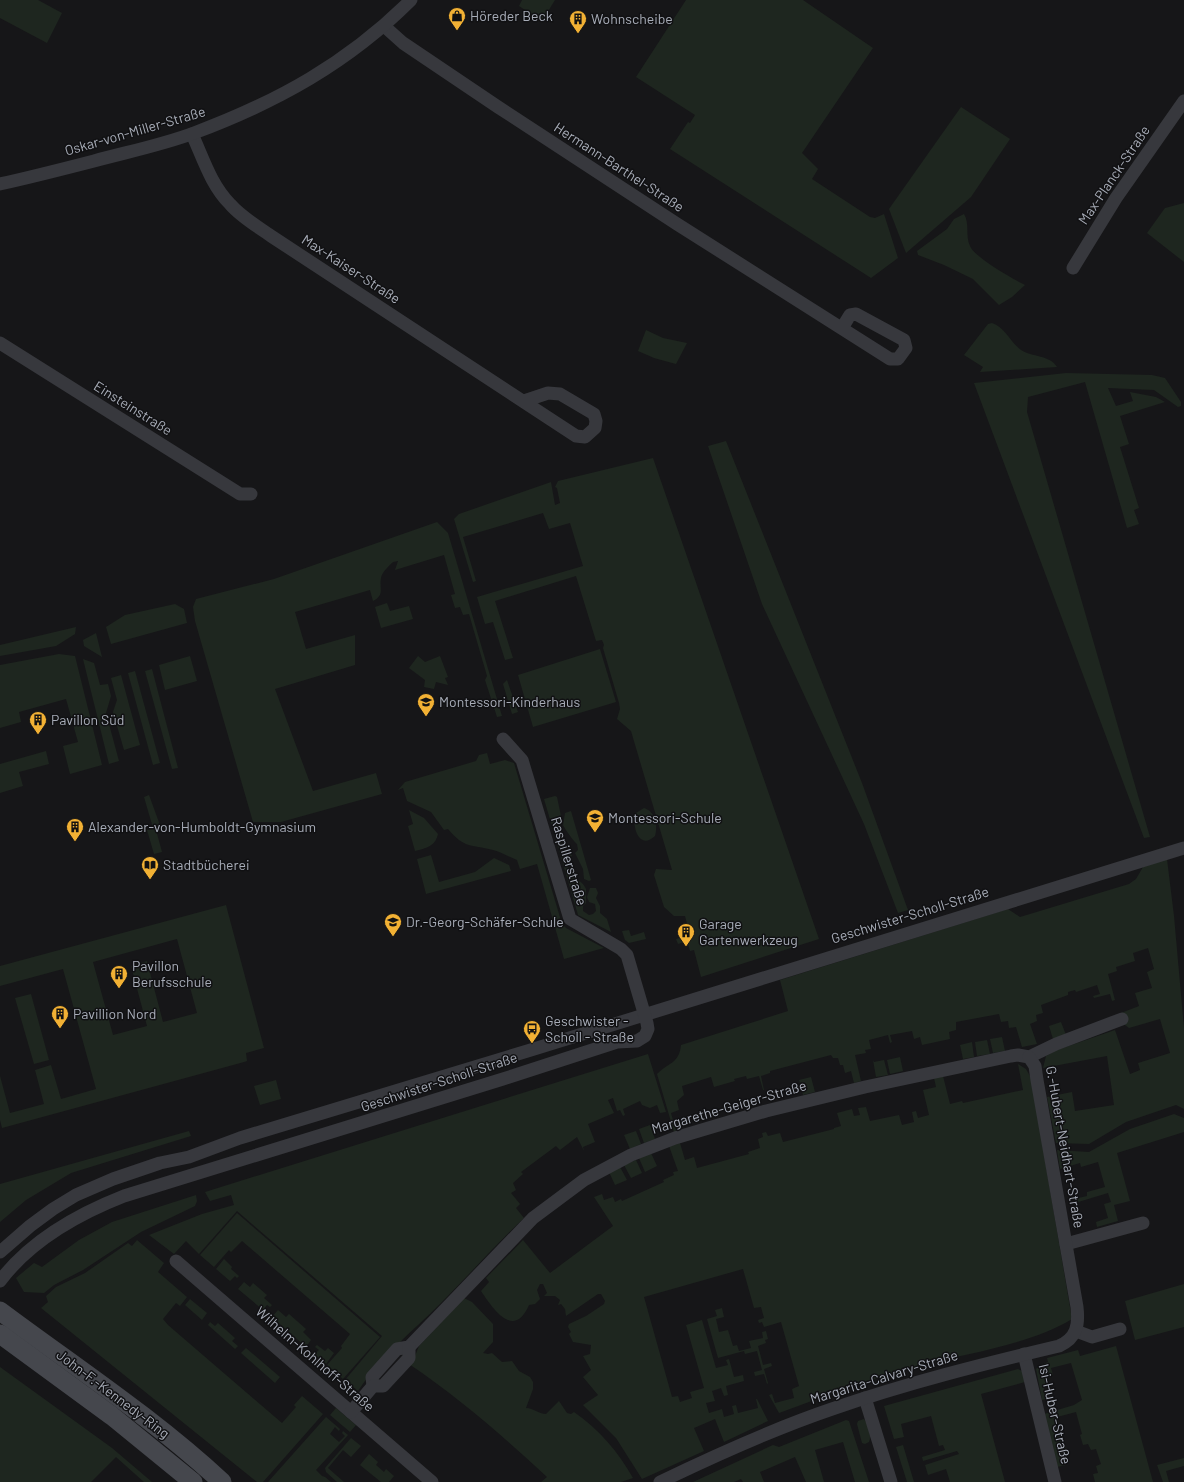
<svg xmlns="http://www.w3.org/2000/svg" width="1184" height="1482" viewBox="0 0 1184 1482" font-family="Barlow,sans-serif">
	<rect width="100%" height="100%" fill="#161618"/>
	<!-- green -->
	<g fill="#1e261f" fill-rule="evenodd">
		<polygon points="0,0 38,0 62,13 47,43 0,18"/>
		<polygon points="522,0 555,0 542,21 519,6"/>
		<polygon points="686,0 803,0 873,48 802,153 818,169 812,179 870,217 875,218 884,214 898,258 871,278 670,149 688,122 690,123 695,115 636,77"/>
		<polygon points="961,107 1010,139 971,197 906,253 889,209"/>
		<polygon points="1184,203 1184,262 1147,233 1165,208"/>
		<path d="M964,214C970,224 965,235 970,246C974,257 1013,279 1025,285L1012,297L999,305L973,279L944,265L918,255L917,251L947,229L954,219Z"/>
		<path d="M992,323C1005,327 1010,342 1021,350C1032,357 1050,355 1057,367L980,372L983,367L964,355L988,324Z"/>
		<polygon points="646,330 663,338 687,343 676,364 654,358 638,351"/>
		<polygon points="1066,373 1152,375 1165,378 1181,402 1181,406 1178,407 1154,390 1108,388 1116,406 1133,401 1130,392 1156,397 1165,402 1120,416 1129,444 1120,447 1139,508 1134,510 1139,524 1127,528 1085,382 1028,397 1027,412 1150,837 1144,838 974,383"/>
		<polygon points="726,441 862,783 908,910 898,913 864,824 762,604 708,446"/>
		<polygon points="653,458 819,939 701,977 694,950 690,951 687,941 678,944 676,939 690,935 685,916 674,916 664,907 654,875 656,869 672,870 631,731 617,719 620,709 619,703 603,648 604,645 602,640 596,641 576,576 495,601 513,658 505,660 493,622 485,624 477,597 583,566 570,523 549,529 543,513 463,537 476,581 473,582 454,519 459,514 551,482 555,505 560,503 557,488 555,487 558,481"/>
		<path d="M437,522L448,533L502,716L497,717L485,680L487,676L469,614L463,615L460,607L455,608L451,595L455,594L444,555L395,570L398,561L393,562C389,566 382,572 381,578C379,589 385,595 373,601L370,590L295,612L306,649L355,635V665L275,689L313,791L376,773L382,794L281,822H253L195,621L193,607L196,599L274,579Z"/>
		<polygon points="387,603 390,611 409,606 413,619 381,628 375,607"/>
		<polygon points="175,604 184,609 187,623 111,644 106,627 125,615"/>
		<polygon points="76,627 75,634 56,646 0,656 0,645"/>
		<polygon points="96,633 102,657 84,646 83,640"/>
		<polygon points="600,649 616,702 533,727 518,675"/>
		<polygon points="59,654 75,656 102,765 70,774 63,746 78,742 66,699 19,712 21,722 0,728 0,665"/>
		<polygon points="190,656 197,681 165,690 159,665"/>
		<polygon points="418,656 425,662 440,656 448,677 445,678 448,685 436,682 434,689 424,687 425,680 409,668"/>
		<polygon points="83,659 94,663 100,685 108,684 111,696 106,713 119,761 109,764"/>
		<polygon points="152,669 178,768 172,769 145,671"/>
		<polygon points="135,671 160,763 153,765 128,673"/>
		<polygon points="121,675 140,745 124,750 113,712 117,700 111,678"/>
		<polygon points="507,680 518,712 512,714 503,684"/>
		<polygon points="46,751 49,764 19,772 23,786 0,793 0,764"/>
		<path d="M487,753L490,764L505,760L514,763L562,924L566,928L604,948L564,959L537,864L520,869L517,860C509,857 501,852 493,850C470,844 465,849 448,829L444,830L431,812L407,801L403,788L398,790L405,782L476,761L479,755Z"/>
		<polygon points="149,795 161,828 156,830 162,852 154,854 147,830 153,828 144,797"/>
		<path d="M555,796L557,797L561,816L558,829L562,845L572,855C559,881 580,874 586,889V903L583,906V911L589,915L593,914L596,911L595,904L589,902L587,897L590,888H596L598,893L596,898L600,906V913L607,919L611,932L578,915L544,799Z"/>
		<path d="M644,808C655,811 658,826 655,836C639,851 631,826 636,813Z"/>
		<path d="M409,810L424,818L438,834C435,847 426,848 415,851L408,826L413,824Z"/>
		<path d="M571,811L591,880L589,881L584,879L583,869L575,853L578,850L577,844C574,842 565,829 563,825L565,813Z"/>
		<polygon points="431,855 439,882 475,872 494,858 509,865 511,871 426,894 417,859"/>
		<path d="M1167,859L1174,916L1184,1028V1109L1176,1105L1126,1122L1089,1144L1056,1143L1047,1097L1072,1092L1075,1111L1114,1105L1107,1056L1043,1068L1046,1056L1057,1050L1115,1030L1130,1074L1140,1070L1138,1063L1170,1053L1160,1019L1129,1028L1125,1025L1121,1013L1139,1006L1135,993L1152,988L1147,972L1154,969L1148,948L1133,953L1135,961L1116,967L1117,971L1108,974L1115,1000L1112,1001L1110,994L1094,998L1093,996L1100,994L1097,985L1076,992L1075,990L1068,992V995L1041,1005L1043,1013L1036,1015L1037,1021L1030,1024L1037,1044L1022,1047L1016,1027L1009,1028L1008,1021L1001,1022L999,1014L956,1022V1030L949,1032L950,1039L922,1045L920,1037L914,1039L912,1031L890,1035L892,1042L890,1043L888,1035L869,1040L871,1049L865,1050L866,1053L855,1055L861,1081L854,1083L851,1071L845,1073L843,1065H840L838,1058H833L831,1055L770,1071V1073L761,1076L764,1090H763L759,1076L747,1079L746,1076L734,1079L735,1081L714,1087L711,1077L682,1086L684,1095L677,1101L679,1110L671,1113L676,1131L674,1132L657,1074C669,1062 679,1064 681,1045L788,1011L780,980L1008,909L1020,917L1129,884L1136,879L1143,867Z"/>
		<path d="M226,905L264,1048L246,1053L247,1061L244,1062L2,1128L0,1120V1076L10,1113L44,1104L35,1070L51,1065L61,1099L96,1089L63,969L0,986V966ZM177,939L197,1013L163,1022L147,961L131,966L147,1026L113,1035L93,962Z"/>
		<polygon points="629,930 631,936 644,932 646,939 629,943 625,940 622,931"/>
		<polygon points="31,994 49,1060 34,1064 15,998"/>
		<polygon points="1061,1022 1066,1035 1053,1039 1049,1026"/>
		<polygon points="1002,1037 1005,1051 993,1053 990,1039"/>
		<polygon points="987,1040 990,1054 977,1056 975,1042"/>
		<polygon points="972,1042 974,1057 963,1059 960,1045"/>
		<path d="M648,1054L666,1112L660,1113L657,1105L650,1108L642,1105L640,1101L623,1109L625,1115L623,1116L620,1110L617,1111L613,1098L608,1100L614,1113L588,1124L595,1142L583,1147L584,1151L577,1137L560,1150L556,1146L521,1172L523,1174L513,1183L516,1190L511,1193L520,1204L516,1208L524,1218C495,1245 469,1275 441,1303C412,1332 382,1355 358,1391L345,1380L382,1336L237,1211L199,1254L186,1241L174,1254L149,1235L202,1214L234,1205L231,1195L210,1201L205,1192Z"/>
		<polygon points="900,1057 903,1071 890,1074 887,1060"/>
		<polygon points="873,1060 874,1062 884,1060 888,1075 876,1077"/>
		<path d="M1018,1064L1026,1069L1031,1078L1072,1319C1029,1345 968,1353 918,1366C871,1379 825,1396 779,1413L769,1395L772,1394L775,1403L794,1398L792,1389L799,1386L781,1322L764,1327L762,1322L759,1323L758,1320L764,1318L761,1307L754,1308L743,1269L644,1297L672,1397L678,1396L680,1402L692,1398L690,1392L704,1388L686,1325L702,1320L716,1368L728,1365L726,1360L729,1359L734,1377L743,1375L744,1381L726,1386L728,1395L724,1396L721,1388L712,1391L715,1401L706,1403L709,1413L722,1409L724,1417L734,1414L732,1406L736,1405L738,1413L758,1408L756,1399H757L768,1421L724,1442L715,1419L694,1428L704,1451L642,1479L616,1438L583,1405L598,1395L583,1377L591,1370L583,1356L590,1354L591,1345L573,1342L569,1334L571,1332L568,1327L569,1324L586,1316L604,1304L605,1301L601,1294H598L566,1316L565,1309L561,1304L558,1305L560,1300L555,1296H544L547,1293L543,1284H540L537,1290L540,1299L535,1304L529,1305C514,1340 493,1309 481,1291L489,1282L486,1278L523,1240L550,1273L613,1226L594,1197L602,1194L604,1200L613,1197L615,1202L621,1199L622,1201L664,1182L663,1180L674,1175L673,1172L678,1171L669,1146L680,1143L685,1160L694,1157L697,1168L749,1154L748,1152L760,1148L758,1139L763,1137L762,1133L766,1132L768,1136L780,1133L783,1142L834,1129V1128L841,1126L837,1113L852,1109L854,1116L860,1115L858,1108L866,1107L870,1121L899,1115L902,1125L914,1122L912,1112L916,1111L918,1118L929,1115L923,1090L936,1087L934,1078L943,1076L950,1104L962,1101L963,1103L1023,1090Z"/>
		<polygon points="811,1077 815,1092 803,1095 799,1080"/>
		<polygon points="276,1080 281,1099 260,1105 254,1086"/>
		<polygon points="1174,1114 1184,1118 1184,1132 1117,1153 1130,1201 1114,1205 1118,1221 1097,1227 1096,1222 1108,1218 1104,1204 1111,1202 1108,1193 1075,1203 1074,1199 1087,1196 1087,1192 1105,1187 1098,1162 1081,1167 1080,1163 1060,1169 1057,1150 1089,1152 1130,1129"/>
		<polygon points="650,1125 655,1139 644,1143 639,1129"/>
		<polygon points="189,1131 191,1136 71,1173 26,1200 0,1222 0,1184"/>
		<polygon points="636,1131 641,1144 630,1149 624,1135"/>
		<polygon points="651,1153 657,1166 645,1172 639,1158"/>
		<polygon points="636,1160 642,1173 631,1178 624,1165"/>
		<polygon points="620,1167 627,1180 615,1185 609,1172"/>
		<polygon points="196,1195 197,1201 195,1206 141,1232 83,1270 54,1285 44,1293 24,1292 16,1278 34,1263 42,1267 79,1240 112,1222"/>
		<polygon points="237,1213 380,1337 343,1379 327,1365 342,1348 341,1346 350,1334 242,1241 231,1252 229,1250 214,1267 200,1255"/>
		<polygon points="137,1240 164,1263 158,1272 187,1297 180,1306 176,1303 163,1319 168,1325 282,1423 296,1407 294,1405 302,1396 323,1414 263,1482 257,1482 41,1308 48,1302 46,1296 56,1287 85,1273 128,1243 132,1246"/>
		<polygon points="224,1259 232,1267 231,1269 239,1276 237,1278 235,1276 230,1281 216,1269"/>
		<polygon points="244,1282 250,1287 253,1283 267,1295 264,1298 272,1305 270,1307 267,1305 263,1310 238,1289"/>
		<polygon points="1184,1284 1184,1327 1135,1340 1125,1301"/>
		<path d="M464,1298L472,1302L493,1324V1342L483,1353L488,1354L492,1353L502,1362L512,1361L519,1371L530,1377L533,1382V1389L526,1408C534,1408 538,1414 546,1414L559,1401L567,1413L571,1414L574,1412C599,1429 619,1453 633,1478L621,1482H541L547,1477C504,1437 458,1397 409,1364L415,1356L419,1346Z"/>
		<polygon points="190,1299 207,1313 202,1320 185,1305"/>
		<polygon points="722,1308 724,1317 716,1319 719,1332 728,1330 733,1346 737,1345 739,1351 751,1348 749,1341 763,1338 762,1332 766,1331 768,1339 765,1340 766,1343 758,1346 763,1365 771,1363 772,1366 764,1369 768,1383 767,1384 764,1374 755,1376 754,1372 762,1370 757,1351 745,1354 744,1351 718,1358 707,1319 717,1316 715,1310"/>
		<polygon points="278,1310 286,1317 289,1314 306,1329 303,1332 311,1340 306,1347 272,1317"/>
		<polygon points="210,1322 215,1326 218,1323 235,1338 232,1341 238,1346 235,1349 208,1325"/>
		<polygon points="317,1345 325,1351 328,1348 334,1353 326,1364 314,1354 319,1350 315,1347"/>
		<polygon points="1116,1346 1153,1482 1095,1482 1093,1474 1098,1473 1096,1466 1101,1464 1096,1449 1091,1450 1088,1444 1083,1445 1080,1435 1082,1434 1076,1412 1057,1417 1068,1454 1065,1454 1066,1465 1057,1467 1044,1414 1074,1405 1082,1400 1071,1363 1051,1368 1053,1375 1045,1378 1046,1384 1043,1385 1047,1399 1042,1400 1036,1369 1039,1366 1048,1362 1047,1358 1078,1350 1080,1356"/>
		<polygon points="246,1348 280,1377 275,1383 241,1353"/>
		<polygon points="0,1367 112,1448 152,1482 144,1482 116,1457 91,1482 0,1482"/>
		<polygon points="1018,1369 1022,1371 1025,1382 981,1394 1005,1482 950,1482 946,1469 928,1475 925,1465 959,1454 957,1451 923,1461 922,1457 945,1450 943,1445 939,1446 931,1416 901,1424 904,1437 894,1439 884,1406"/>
		<polygon points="336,1408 356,1425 350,1432 330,1415"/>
		<polygon points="326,1417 340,1429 339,1431 335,1427 330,1434 339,1442 345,1436 342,1433 343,1431 348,1435 316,1470 322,1476 325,1477 331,1482 268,1482"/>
		<path d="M864,1419C868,1424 872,1436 869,1442L865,1444L862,1443L857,1424L858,1421Z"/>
		<polygon points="846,1420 849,1421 869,1482 855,1482 843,1442 815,1450 824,1482 806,1482 795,1457 760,1472 764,1482 743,1482 741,1479 734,1482 693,1482 773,1445 779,1447"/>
		<polygon points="351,1438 361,1446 351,1457 343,1450 328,1468 344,1482 337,1482 326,1472 325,1468"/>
		<polygon points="903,1445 914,1482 907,1482 896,1447"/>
		<polygon points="369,1454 378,1462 376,1465 384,1472 386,1469 394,1476 389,1482 381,1482 360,1465"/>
		<polygon points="1184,1458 1184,1466 1166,1471 1169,1482 1163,1482 1157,1465"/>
	</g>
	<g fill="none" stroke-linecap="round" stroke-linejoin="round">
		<!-- street -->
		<g stroke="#37383d" stroke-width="13">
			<polyline points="384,26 403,43 498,107 677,224 890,359 898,359 906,348 904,340 856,314 850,315 842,328"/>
			<path d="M192,134C203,158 211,185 230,204C241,217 257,226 271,236L576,436L585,437L595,428L596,421L594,414L560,394L548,393L524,401"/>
			<path d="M0,184C32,177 63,169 94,161C127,152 162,145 194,133C277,102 348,63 411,0"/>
			<polyline points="1073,268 1116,198 1184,101"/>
			<polyline points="0,343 240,494 251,494"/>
			<polyline points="1066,1244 1143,1223"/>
			<polyline points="0,1252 30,1226 53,1209 76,1195 113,1179 160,1163 189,1157 240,1138 534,1049 1184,848"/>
			<polyline points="176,1261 432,1482"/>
			<path d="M0,1281C31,1240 78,1214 124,1196L503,1079L617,1042L637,1041L645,1036L648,1029L647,1023L627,955L621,949L570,919L522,760L503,739"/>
			<polyline points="1076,1331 1092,1337 1120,1329"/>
			<polyline points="1024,1354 1055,1482"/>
			<polyline points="373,1386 372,1377 397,1349 409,1347 533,1218 584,1180 631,1155 675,1138 766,1111 865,1087 1011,1056 1018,1055 1029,1057 1056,1044 1122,1019"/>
			<polyline points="865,1398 891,1482"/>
			<polyline points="351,1412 373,1386 383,1386 409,1358 409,1347"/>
			<path d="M660,1482C716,1455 773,1429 832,1409C907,1383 983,1364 1059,1346C1077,1338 1079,1325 1077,1307L1037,1080L1035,1066L1029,1057"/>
		</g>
		<!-- secondary -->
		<g stroke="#45474d" stroke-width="19">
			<path d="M0,1311C75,1367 153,1418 222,1482"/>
			<polyline points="0,1334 112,1416 193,1482"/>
		</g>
	</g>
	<!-- icons -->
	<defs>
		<symbol id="shop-pin" viewBox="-11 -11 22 30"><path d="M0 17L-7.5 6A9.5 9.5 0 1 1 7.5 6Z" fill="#f2b134" stroke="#111113"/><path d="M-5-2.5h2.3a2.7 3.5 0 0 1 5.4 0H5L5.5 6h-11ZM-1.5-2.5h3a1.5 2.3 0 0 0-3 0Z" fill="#111"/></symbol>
		<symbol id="building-pin" viewBox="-11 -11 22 30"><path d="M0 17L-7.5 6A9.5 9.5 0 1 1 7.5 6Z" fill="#f2b134" stroke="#111113"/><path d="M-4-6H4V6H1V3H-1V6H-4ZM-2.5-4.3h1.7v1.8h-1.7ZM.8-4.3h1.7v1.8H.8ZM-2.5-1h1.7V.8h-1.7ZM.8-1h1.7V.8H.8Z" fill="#111"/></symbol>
		<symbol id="school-pin" viewBox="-11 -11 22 30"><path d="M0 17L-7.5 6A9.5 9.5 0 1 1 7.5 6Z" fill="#f2b134" stroke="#111113"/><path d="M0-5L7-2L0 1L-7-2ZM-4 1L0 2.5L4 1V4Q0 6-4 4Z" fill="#111"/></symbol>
		<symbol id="library-pin" viewBox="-11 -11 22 30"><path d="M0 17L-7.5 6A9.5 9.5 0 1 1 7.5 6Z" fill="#f2b134" stroke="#111113"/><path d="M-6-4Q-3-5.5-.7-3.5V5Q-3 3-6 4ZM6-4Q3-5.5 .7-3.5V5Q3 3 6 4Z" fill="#111"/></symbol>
		<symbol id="bus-pin" viewBox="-11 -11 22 30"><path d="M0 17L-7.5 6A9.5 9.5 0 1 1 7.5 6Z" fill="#f2b134" stroke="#111113"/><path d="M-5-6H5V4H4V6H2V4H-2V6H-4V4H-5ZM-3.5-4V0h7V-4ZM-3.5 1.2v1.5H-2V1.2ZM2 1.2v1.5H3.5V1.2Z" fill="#111"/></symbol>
	</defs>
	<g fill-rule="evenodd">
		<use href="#shop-pin" x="447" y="6" width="20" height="27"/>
		<use href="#building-pin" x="568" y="9" width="20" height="27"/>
		<use href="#school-pin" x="416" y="692" width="20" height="27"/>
		<use href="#building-pin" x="28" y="710" width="20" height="27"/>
		<use href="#school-pin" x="585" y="808" width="20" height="27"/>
		<use href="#building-pin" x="65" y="817" width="20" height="27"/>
		<use href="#library-pin" x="140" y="855" width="20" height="27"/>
		<use href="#school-pin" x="383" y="912" width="20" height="27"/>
		<use href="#building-pin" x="676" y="922" width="20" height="27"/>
		<use href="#building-pin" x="109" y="964" width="20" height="27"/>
		<use href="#building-pin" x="50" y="1004" width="20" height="27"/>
		<use href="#bus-pin" x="522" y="1019" width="20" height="27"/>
	</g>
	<g text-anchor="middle" stroke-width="3" stroke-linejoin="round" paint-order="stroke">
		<!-- poi labels -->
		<g font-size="14" fill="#a8adb8" stroke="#111113" text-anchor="start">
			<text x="470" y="21">Höreder Beck</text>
			<text x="591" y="24">Wohnscheibe</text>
			<text x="439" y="707">Montessori-Kinderhaus</text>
			<text x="51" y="725">Pavillon Süd</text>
			<text x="608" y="823">Montessori-Schule</text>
			<text x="88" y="832">Alexander-von-Humboldt-Gymnasium</text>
			<text x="163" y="870">Stadtbücherei</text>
			<text x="406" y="927">Dr.-Georg-Schäfer-Schule</text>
			<text x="699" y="929">Garage<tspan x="699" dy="16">Gartenwerkzeug</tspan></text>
			<text x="132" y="971">Pavillon<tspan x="132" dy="16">Berufsschule</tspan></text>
			<text x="73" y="1019">Pavillion Nord</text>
			<text x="545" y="1026">Geschwister -<tspan x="545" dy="16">Scholl - Straße</tspan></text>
		</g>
		<!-- street labels -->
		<g font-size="14" fill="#a8adb8" stroke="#111113">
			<text transform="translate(135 131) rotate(-16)" y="5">Oskar-von-Miller-Straße</text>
			<text transform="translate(619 167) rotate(33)" y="5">Hermann-Barthel-Straße</text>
			<text transform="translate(1114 175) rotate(-56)" y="5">Max-Planck-Straße</text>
			<text transform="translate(351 269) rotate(33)" y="5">Max-Kaiser-Straße</text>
			<text transform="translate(133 408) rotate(32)" y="5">Einsteinstraße</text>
			<text transform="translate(569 861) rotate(73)" y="5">Raspillerstraße</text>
			<text transform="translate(910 915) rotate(-17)" y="5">Geschwister-Scholl-Straße</text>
			<text transform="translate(439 1082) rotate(-18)" y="5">Geschwister-Scholl-Straße</text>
			<text transform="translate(729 1107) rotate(-16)" y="5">Margarethe-Geiger-Straße</text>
			<text transform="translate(1065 1147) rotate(80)" y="5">G.-Hubert-Neidhart-Straße</text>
			<text transform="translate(315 1359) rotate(41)" y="5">Wilhelm-Kohlhoff-Straße</text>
			<text transform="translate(884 1377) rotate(-17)" y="5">Margarita-Calvary-Straße</text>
			<text transform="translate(113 1394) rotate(37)" y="5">John-F.-Kennedy-Ring</text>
			<text transform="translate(1055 1414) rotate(77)" y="5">Isi-Huber-Straße</text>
		</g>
	</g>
</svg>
